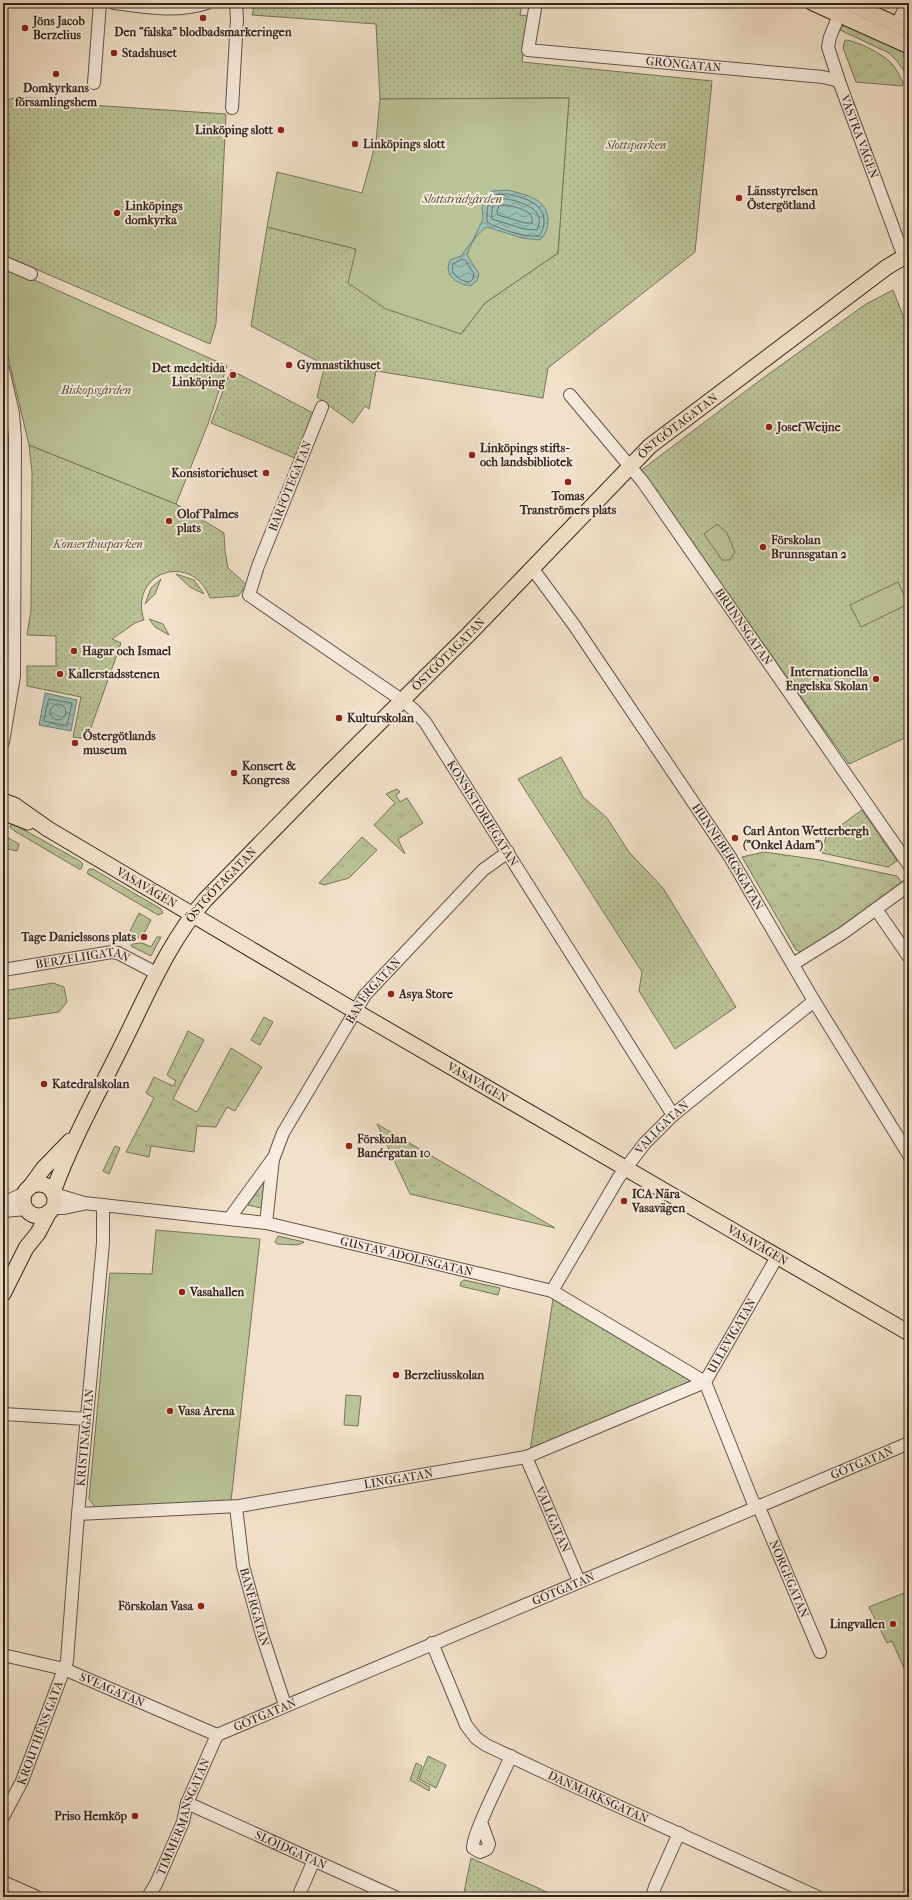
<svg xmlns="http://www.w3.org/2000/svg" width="912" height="1900" viewBox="0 0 912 1900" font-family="'IM FELL French Canon',serif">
	<defs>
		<pattern id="grass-tufts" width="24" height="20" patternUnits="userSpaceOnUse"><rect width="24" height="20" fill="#bac397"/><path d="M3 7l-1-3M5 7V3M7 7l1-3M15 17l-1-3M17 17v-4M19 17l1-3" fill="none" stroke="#a0a782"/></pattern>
		<pattern id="park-dots" width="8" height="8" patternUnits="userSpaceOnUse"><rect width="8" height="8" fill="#bac397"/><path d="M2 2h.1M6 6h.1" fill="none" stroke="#a0a782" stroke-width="1.8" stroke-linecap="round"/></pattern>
		<pattern id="water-waves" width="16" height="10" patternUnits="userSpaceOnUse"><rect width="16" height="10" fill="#9bbeb4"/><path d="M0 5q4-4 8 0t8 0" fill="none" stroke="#7f9a92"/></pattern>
	</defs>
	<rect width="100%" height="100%" fill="#f2e1ca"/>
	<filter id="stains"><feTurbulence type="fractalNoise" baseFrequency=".005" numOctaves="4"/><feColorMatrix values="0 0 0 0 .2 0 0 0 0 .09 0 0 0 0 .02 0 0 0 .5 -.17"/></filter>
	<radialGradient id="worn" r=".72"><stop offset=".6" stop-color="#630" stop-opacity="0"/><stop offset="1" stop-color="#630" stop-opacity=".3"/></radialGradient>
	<!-- grass -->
	<g fill="url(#grass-tufts)" stroke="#76745a">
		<polygon points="846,25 909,52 909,78 897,61 889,53 840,30 842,26"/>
		<path d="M845,40C858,41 885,55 893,65C897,70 900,77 903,82L902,86L856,82L843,48Z"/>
		<polygon points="176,574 194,580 204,594 190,587"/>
		<polygon points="161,579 155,594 145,604 151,588"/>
		<polygon points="149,619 163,624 169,635 155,627"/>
		<polygon points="397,789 400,792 396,795 400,802 407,798 423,823 398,839 405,854 374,825 395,803 386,794"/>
		<polygon points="11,824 15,825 80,861 83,864 81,869 79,869 13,830 10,827"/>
		<polygon points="3,835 19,844 17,851 3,848"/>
		<polygon points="362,837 377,850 349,878 324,885 319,883"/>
		<polygon points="764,852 820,860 897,876 902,883 842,927 802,952 796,950 742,857"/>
		<polygon points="89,869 93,869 161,909 163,913 158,915 88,874 87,873"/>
		<polygon points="139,913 151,920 142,937 125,941"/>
		<polygon points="157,937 161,937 151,956 131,946 132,944 142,943 151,947"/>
		<polygon points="264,1017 273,1022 260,1045 251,1040"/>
		<polygon points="188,1031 204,1040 173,1099 197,1112 231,1048 262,1067 235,1111 227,1107 216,1127 197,1126 194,1152 151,1146 149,1157 126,1152 154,1098 146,1093 154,1077 173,1086 176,1081 167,1075"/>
		<polygon points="377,1124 555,1228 410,1194"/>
		<polygon points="115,1146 120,1148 109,1174 103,1171"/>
		<polygon points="269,1167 271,1171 261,1208 248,1205"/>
		<polygon points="278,1236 304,1242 303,1243 297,1245 277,1244 275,1242"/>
		<polygon points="464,1280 500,1288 498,1295 460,1286 461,1282"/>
	</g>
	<!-- park -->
	<g fill="url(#park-dots)" stroke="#76745a">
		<polygon points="255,3 522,3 520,15 528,16 522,62 712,81 695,252 548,368 543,398 376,371 369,409 365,406 353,423 317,397 325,365 251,326 267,227 357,249 461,334 485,303 558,253 569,98 380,99 376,24 252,15"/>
		<path d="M14,98C40,98 65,99 90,105L226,114L216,324L210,344L3,255V101Z"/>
		<polygon points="893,290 909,331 909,736 849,764 640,471 759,381 866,304"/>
		<polygon points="231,370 315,414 297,459 211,423"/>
		<path d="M29,445L176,504L224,533L225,551L228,568L247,585L238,596L210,598C192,550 128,573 144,620L135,623L112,639L121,643L87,739L73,737L81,697L27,686V666H56V636L27,635L31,610L32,472Z"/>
		<polygon points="561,757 583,797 607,818 629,852 663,888 736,1007 675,1049 639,991 642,972 518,779"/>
		<polygon points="862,810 897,861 888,867 822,853 826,836"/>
		<polygon points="53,983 64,987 67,1002 59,1012 3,1020 3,991"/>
		<polygon points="553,1299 694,1383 530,1451"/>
		<polygon points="428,1756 446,1765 436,1788 419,1779"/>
		<polygon points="416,1763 422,1766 417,1780 430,1787 429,1791 410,1780"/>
		<polygon points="471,1858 558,1897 463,1897"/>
	</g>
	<!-- garden -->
	<g fill="#bac397" stroke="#76745a">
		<polygon points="569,98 558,253 485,303 461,334 386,309 348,283 356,249 267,227 277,172 362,193 376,142 380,99"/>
		<polygon points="3,266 227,366 208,424 176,504 29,445 3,335"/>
		<polygon points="717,524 727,533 735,552 730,560 722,560 704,534"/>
		<polygon points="898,582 908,604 861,627 850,605"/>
		<polygon points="156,1230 260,1239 231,1501 95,1507 89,1499 110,1273 152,1274"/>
		<polygon points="346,1395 361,1396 358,1426 344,1425"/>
		<polygon points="909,1591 909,1679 892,1641 887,1643 869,1607"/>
	</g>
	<!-- water -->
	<g fill="url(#water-waves)" stroke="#718178">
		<path d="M508,190C526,195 547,198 548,220C548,228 546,234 540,240L522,238L487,227C476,234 471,243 467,255L479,274L477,281L470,286C457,284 443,275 450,260L461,256L473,240L483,219L482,208L486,198L492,191Z"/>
		<polygon points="45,693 77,700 71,731 39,725"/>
	</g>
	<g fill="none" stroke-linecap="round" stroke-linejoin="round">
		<!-- shore -->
		<g stroke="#677269" stroke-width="1">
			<path d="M508,194C523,198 543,202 544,220C544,226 543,231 539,236C522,237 502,230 487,222C487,211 486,203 495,195Z"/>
			<path d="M508,199C523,203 547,209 537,230L524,229L492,219C491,212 492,205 497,199Z"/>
			<path d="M507,205C518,208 534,210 532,223H525L498,215L497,211L499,206Z"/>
			<path d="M463,259L465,260L474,274L473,279L469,282C460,281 449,274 453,264Z"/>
			<polygon points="49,699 72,703 67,726 44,721"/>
			<circle cx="58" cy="712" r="8"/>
		</g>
		<defs>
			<g id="minor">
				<path d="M114,3C145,7 176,13 207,3"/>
				<path id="s1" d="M536,3L528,50L823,77L839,81"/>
				<path id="s2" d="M844,3L830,37L828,47L839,81L904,257"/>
				<polyline points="897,25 907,3"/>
				<polyline points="94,83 100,3"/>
				<polyline points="232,108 237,19 236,3"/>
				<polyline points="3,262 31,274"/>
				<polyline points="3,369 13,413 15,439 14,676 3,742"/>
				<path id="s3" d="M570,395L643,482L909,865"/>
				<path id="s4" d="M322,407L258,566L249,595L403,701L414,710L425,722L673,1115"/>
				<path id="s5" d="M532,568L574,625L730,857L814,1001L909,1155"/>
				<polyline points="876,909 909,957"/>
				<polyline points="793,964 843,933 909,885"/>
				<path id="s6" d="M3,970L112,952L118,953L158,974"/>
				<path id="s7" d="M54,1194L84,1203L266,1223L552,1291L705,1382"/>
				<polyline points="3,1203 25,1193"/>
				<polyline points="53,1208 64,1208 83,1204"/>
				<polyline points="3,1211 27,1209"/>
				<path id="s8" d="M229,1219L274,1157L283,1133L365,995L483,870L508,852"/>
				<polyline points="266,1223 273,1159"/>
				<path id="s9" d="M552,1291L619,1177L645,1143L673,1115L814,1001"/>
				<polyline points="3,1414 87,1419"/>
				<path id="s10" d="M526,1457L579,1581"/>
				<path id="s11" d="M758,1505L820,1652"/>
				<path id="s12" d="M236,1507L243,1566L262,1635L285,1705"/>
				<path id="s13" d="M755,1507L705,1382L777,1257"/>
				<path id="s14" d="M78,1514L239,1506L526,1457L705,1382"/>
				<path id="s15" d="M432,1643L466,1725L476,1738L486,1745L552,1776L818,1897"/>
				<path id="s16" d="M3,1655L64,1669L217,1735"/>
				<path id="s17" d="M217,1735L909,1443"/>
				<path id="s18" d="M187,1803L395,1897"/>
				<path id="s19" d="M3,1817L22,1781L67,1661L78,1514L103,1243V1205"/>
				<path d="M481,1822L489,1844L487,1849L480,1852L473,1848C471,1837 505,1771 511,1756"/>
				<polyline points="3,1882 37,1897"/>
				<path id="s20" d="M148,1897L156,1884L183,1822L187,1803L217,1735"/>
				<polyline points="298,1897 314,1860"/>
				<polyline points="652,1897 655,1887 679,1833"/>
			</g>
			<g id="major">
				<polyline points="813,3 909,46"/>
				<polyline points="849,3 909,30"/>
				<path id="s21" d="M3,801L14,805L48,829L355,1011L909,1333"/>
				<polyline points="3,812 28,822"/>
				<circle cx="39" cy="1200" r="16"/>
				<polyline points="30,1187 43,1169 70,1141"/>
				<path id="s22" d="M53,1192C72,1140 99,1092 123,1043C147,995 169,941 205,900L329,773L469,634L650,446L887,267L909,254"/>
				<polyline points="3,1294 26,1248 38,1233 49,1212"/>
				<polyline points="3,1896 4,1897"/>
			</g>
		</defs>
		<!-- minor casing -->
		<use href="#minor" stroke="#635449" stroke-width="14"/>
		<!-- major casing -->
		<use href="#major" stroke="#33251e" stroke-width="17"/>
		<!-- minor -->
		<use href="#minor" stroke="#f7ecdd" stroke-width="12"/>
		<!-- major -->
		<use href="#major" stroke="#f2e1ca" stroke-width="15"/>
	</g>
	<!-- markers -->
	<g fill="#8f2418" stroke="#f7ecdd" stroke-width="1.5">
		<circle cx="203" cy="18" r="4"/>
		<circle cx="25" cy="28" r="4"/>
		<circle cx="114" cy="53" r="4"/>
		<circle cx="56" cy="74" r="4"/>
		<circle cx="281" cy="130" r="4"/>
		<circle cx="355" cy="144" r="4"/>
		<circle cx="739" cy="198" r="4"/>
		<circle cx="117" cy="213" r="4"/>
		<circle cx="289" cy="365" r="4"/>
		<circle cx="233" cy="375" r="4"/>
		<circle cx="769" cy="427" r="4"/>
		<circle cx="472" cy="455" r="4"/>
		<circle cx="266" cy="473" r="4"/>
		<circle cx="568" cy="482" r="4"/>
		<circle cx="169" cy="521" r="4"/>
		<circle cx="763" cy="547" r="4"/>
		<circle cx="74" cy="651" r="4"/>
		<circle cx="60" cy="674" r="4"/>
		<circle cx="876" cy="679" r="4"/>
		<circle cx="339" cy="718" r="4"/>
		<circle cx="75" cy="743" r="4"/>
		<circle cx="234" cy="773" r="4"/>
		<circle cx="735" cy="838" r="4"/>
		<circle cx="144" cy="937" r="4"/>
		<circle cx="391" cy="994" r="4"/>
		<circle cx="44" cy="1084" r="4"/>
		<circle cx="349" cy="1146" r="4"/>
		<circle cx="624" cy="1201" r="4"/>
		<circle cx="182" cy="1292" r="4"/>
		<circle cx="396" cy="1375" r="4"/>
		<circle cx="170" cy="1411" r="4"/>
		<circle cx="201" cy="1606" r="4"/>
		<circle cx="893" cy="1624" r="4"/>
		<circle cx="135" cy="1816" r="4"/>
	</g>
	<g text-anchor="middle" stroke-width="4" stroke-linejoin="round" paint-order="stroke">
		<!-- poi labels -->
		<g font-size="12" font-weight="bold" fill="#33251e" stroke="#f7ecdd" text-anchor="start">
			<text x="33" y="25">Jöns Jacob<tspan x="33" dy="14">Berzelius</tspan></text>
			<text x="203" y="36" text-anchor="middle">Den “falska” blodbadsmarkeringen</text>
			<text x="122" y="57">Stadshuset</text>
			<text x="56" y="92" text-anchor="middle">Domkyrkans<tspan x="56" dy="14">församlingshem</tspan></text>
			<text x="273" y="134" text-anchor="end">Linköping slott</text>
			<text x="363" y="148">Linköpings slott</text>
			<text x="747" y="195">Länsstyrelsen<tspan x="747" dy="14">Östergötland</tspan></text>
			<text x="125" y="210">Linköpings<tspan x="125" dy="14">domkyrka</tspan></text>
			<text x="297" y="369">Gymnastikhuset</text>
			<text x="225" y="372" text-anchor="end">Det medeltida<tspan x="225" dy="14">Linköping</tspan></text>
			<text x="777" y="431">Josef Weijne</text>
			<text x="480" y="452">Linköpings stifts-<tspan x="480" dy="14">och landsbibliotek</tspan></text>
			<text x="258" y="477" text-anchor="end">Konsistoriehuset</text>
			<text x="568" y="500" text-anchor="middle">Tomas<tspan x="568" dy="14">Tranströmers plats</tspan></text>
			<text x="177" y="518">Olof Palmes<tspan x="177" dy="14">plats</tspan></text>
			<text x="771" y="544">Förskolan<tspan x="771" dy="14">Brunnsgatan 2</tspan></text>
			<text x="82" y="655">Hagar och Ismael</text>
			<text x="868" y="676" text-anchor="end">Internationella<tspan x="868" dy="14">Engelska Skolan</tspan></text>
			<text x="68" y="678">Kallerstadsstenen</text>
			<text x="347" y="722">Kulturskolan</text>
			<text x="83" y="740">Östergötlands<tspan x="83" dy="14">museum</tspan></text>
			<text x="242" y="770">Konsert &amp;<tspan x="242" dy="14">Kongress</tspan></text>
			<text x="743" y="835">Carl Anton Wetterbergh<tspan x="743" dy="14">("Onkel Adam")</tspan></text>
			<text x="136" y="941" text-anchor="end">Tage Danielssons plats</text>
			<text x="399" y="998">Asya Store</text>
			<text x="52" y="1088">Katedralskolan</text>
			<text x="357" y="1143">Förskolan<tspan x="357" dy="14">Banérgatan 10</tspan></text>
			<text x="632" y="1198">ICA Nära<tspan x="632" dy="14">Vasavägen</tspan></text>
			<text x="190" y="1296">Vasahallen</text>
			<text x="404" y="1379">Berzeliusskolan</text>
			<text x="178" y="1415">Vasa Arena</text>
			<text x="193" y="1610" text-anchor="end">Förskolan Vasa</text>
			<text x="885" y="1628" text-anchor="end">Lingvallen</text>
			<text x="127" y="1820" text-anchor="end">Priso Hemköp</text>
		</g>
		<!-- street labels -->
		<g font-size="12" fill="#33251e" stroke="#f7ecdd">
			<text dy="4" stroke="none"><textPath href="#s1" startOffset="204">GRÖNGATAN</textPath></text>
			<text dy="4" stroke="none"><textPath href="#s2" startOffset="142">VÄSTRA VÄGEN</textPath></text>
			<text dy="4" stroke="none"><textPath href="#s22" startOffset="1000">ÖSTGÖTAGATAN</textPath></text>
			<text transform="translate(290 486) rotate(-68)" y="4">BARFOTEGATAN</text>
			<text dy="4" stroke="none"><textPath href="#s3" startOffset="290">BRUNNSGATAN</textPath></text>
			<text dy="4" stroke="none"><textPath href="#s22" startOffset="676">ÖSTGÖTAGATAN</textPath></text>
			<text dy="4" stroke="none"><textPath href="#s4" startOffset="527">KONSISTORIEGATAN</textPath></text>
			<text dy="4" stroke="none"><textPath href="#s5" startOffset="349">HUNNEBERGSGATAN</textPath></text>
			<text dy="4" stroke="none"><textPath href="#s22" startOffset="352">ÖSTGÖTAGATAN</textPath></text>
			<text dy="4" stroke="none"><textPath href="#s21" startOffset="168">VASAVÄGEN</textPath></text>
			<text dy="4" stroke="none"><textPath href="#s6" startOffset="81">BERZELIIGATAN</textPath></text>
			<text dy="4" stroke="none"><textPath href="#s8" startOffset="271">BANÉRGATAN</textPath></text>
			<text dy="4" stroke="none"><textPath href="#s21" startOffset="552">VASAVÄGEN</textPath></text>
			<text dy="4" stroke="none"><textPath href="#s9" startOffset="198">VALLGATAN</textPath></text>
			<text dy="4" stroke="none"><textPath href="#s21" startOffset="876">VASAVÄGEN</textPath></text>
			<text dy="4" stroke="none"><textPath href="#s7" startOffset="359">GUSTAV ADOLFSGATAN</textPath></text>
			<text dy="4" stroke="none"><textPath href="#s13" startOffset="188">ULLEVIGATAN</textPath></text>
			<text dy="4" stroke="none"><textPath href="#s19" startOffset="393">KRISTINAGATAN</textPath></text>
			<text dy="4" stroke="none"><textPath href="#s17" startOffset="700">GÖTGATAN</textPath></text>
			<text dy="4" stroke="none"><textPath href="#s14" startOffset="323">LINGGATAN</textPath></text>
			<text dy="4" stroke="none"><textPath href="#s10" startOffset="68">VALLGATAN</textPath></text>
			<text dy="4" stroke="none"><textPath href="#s11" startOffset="80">NORGEGATAN</textPath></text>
			<text dy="4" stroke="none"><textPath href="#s17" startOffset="376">GÖTGATAN</textPath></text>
			<text dy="4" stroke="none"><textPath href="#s12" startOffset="102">BANÉRGATAN</textPath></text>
			<text dy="4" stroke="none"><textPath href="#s16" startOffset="115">SVEAGATAN</textPath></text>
			<text dy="4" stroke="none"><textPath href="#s17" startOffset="52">GÖTGATAN</textPath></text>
			<text dy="4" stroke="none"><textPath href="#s19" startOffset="92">KROUTHÉNS GATA</textPath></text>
			<text dy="4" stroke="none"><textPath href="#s15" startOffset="241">DANMARKSGATAN</textPath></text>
			<text dy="4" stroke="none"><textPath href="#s20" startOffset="88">TIMMERMANSGATAN</textPath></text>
			<text dy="4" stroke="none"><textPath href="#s18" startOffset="114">SLÖJDGATAN</textPath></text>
		</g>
		<!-- park labels -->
		<g font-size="12" font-style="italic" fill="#554c3c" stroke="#f7ecdd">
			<text x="636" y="149">Slottsparken</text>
			<text x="462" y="203">Slottsträdgården</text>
			<text x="96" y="394">Biskopsgården</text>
			<text x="98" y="548">Konserthusparken</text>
		</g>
	</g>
	<!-- margin -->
	<rect width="912" height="1900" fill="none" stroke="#f2e1ca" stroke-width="16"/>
	<rect x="4" y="4" width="904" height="1892" fill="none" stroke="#33251e" stroke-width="2"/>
	<rect x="8" y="8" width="896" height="1884" fill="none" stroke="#33251e"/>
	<rect width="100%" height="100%" filter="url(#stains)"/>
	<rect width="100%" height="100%" fill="url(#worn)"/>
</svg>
